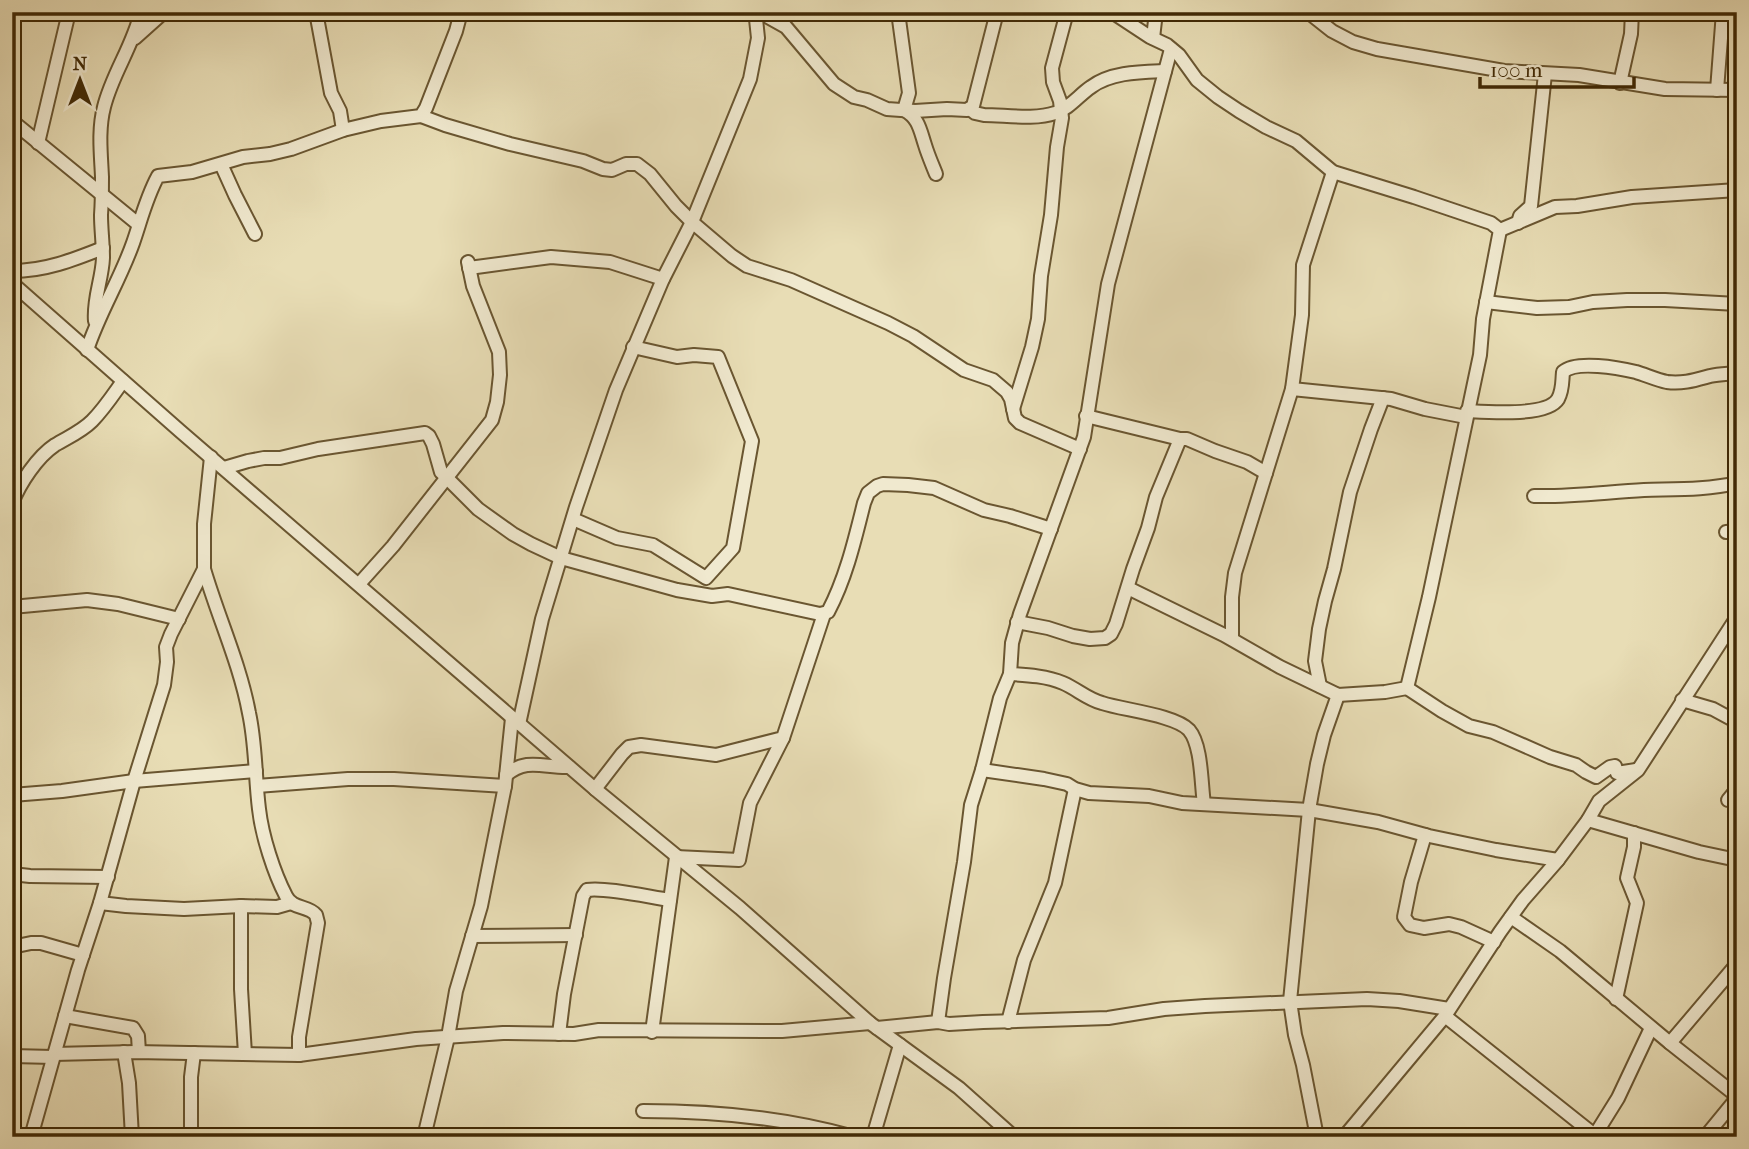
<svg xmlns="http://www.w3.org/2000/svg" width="1749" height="1149" viewBox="0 0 1749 1149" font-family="'IM FELL French Canon',serif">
	<rect width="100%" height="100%" fill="#e8ddb5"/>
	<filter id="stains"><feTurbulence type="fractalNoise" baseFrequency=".00286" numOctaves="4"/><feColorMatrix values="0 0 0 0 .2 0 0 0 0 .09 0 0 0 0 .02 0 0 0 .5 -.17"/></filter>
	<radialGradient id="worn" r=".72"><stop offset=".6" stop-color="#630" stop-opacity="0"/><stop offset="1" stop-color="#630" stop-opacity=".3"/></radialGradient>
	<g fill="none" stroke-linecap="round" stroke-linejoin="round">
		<defs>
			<g id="minor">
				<polyline points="316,12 331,93 340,111 343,130"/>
				<polyline points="759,12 786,27 834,84 854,97 867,100 887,109 915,111 947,109 967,110 973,106 997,12"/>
				<path d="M898,12L909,93L904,110C919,118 920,130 925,145C928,155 932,164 936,174"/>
				<polyline points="1112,12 1150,37 1167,45 1179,55 1197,80 1218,97 1239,111 1266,127 1296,141 1333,172 1414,197 1491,223 1500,230 1483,319 1480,355 1429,597 1407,688 1385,692 1338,695 1280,667 1224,635 1128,588"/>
				<polyline points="1308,12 1332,31 1353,42 1377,49 1504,71 1579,75 1665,89 1737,90"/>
				<polyline points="135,38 164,12"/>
				<polyline points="1153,38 1156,12"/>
				<polyline points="1620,83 1631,34 1632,12"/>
				<polyline points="1717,90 1723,12"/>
				<path d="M970,109L975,113L984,115C1005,115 1035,120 1055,113C1069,109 1079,95 1091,87C1111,72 1141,72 1165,71"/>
				<polyline points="421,116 445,125 510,144 583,161 603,169 612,170 626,164 637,164 650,174 676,206 692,222 732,256 747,266 791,280 888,323 913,336 964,370 993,380 1007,392 1011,399 1015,418 1020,423 1080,449"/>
				<polyline points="12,121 138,224"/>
				<polyline points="38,143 69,12"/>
				<polyline points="221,164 235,195 255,234"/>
				<polyline points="1518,223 1520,216 1531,206 1545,74"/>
				<polyline points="1500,230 1555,207 1577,206 1632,197 1737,190"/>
				<polyline points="469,268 551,257 610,262 663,279"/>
				<path d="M12,271C45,271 73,260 103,248"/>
				<polyline points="12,283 180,431 595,789 740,908 870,1023 959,1088 1014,1137"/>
				<polyline points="1486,302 1537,308 1569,307 1593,302 1627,300 1665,300 1737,304"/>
				<path d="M95,321C93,299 102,280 103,258C103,243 101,229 101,215C102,202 102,190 102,177C101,154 98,130 104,107C112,74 133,46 141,12"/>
				<path d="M87,350C99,313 120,280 133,243C141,220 146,198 158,176L192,172L243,157L270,154L291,149L343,130L381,121L421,116L426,108L456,31L461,12"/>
				<polyline points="1292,389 1391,399 1425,409 1466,417"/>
				<polyline points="1013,409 1032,347 1038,319 1041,276 1051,215 1057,147 1062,118 1060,101 1053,82 1052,68 1067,12"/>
				<path d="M1467,411C1486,412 1547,417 1558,399C1563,390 1562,382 1563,372C1576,360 1619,368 1636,372C1646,375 1657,380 1667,382C1683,384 1695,380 1710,376C1719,374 1728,374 1737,373"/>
				<polyline points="1086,416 1180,439 1187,439 1215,451 1247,462 1266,473"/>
				<path d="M224,468L248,461L264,458H280L318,449L425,433L429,436L433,444L441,472L478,509L513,534L531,544L561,558L677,590L712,596L728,594L820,614L828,612C846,578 855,539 864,503L868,493L877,486L883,484L908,485L934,488L984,510L1010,516L1051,529"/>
				<path d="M1534,496C1571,497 1607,492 1644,490C1675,489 1706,490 1737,483"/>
				<path d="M12,503C20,483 37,457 55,445C68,437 81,432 92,421C104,409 113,395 123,381"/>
				<polyline points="573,519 617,538 653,545 706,578 733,548 752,441 718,357 694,355 677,357 633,347"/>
				<polyline points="1726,532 1737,531"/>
				<path d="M204,569C218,617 240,664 249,713C256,745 255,777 259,809C262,836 274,873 286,896C293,910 308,905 316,915L318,923L299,1037V1055"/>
				<polyline points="359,584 393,546 492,420 497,402 500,375 499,352 473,286 468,262"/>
				<polyline points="12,607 87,600 118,604 179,619"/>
				<polyline points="1017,622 1048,628 1073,636 1090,639 1105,638 1111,634 1116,624 1133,569 1148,528 1156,497 1180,439"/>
				<polyline points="1232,639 1232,597 1235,573 1292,389 1302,315 1303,265 1333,172"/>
				<path d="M1010,674C1027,675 1047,676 1063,683C1077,689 1087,699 1102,703C1123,710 1175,715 1189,730C1202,745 1201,784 1204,804"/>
				<polyline points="1320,686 1315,661 1319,629 1325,601 1334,569 1350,492 1371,429 1383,398"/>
				<polyline points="1407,688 1442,711 1469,726 1493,732 1550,757 1576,765 1586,772 1596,777 1610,767 1615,766 1617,773 1636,770"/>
				<polyline points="1682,700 1713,709 1737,722"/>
				<polyline points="519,724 542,619 576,507 616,390 663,279 692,222 750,79 758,38 756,19 753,12"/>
				<polyline points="982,770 1044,779 1067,784 1075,789 1089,793 1149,796 1182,803 1309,810 1378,822 1429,836 1496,850 1558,860"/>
				<path d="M506,775C527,757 544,768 569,767"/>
				<polyline points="257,786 348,779 394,779 505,786"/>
				<polyline points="595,789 622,754 629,747 641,745 716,755 783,738 824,614"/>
				<polyline points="12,795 62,791 134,781 256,771"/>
				<polyline points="1728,800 1737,789"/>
				<polyline points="1588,820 1699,852 1737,860"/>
				<polyline points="1425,835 1411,882 1404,917 1410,925 1424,928 1449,924 1461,927 1494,942"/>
				<polyline points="12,874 30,876 108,877"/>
				<polyline points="100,903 126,906 184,909 241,906 277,907 291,903"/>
				<polyline points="241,906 241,989 245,1054"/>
				<polyline points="1511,917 1560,951 1670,1043 1737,1096"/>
				<polyline points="472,936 576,935"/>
				<polyline points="12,947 31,943 41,943 83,955"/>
				<polyline points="1616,999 1637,903 1627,878 1634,847 1634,833"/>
				<polyline points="65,1016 133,1028 138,1036 139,1052"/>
				<polyline points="1445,1016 1597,1137"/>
				<polyline points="938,1022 944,978 964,862 971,805 982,770 1000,698 1010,674 1012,643 1020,614 1084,437 1108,284 1171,49"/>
				<polyline points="1008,1022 1024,960 1055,883 1075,789"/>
				<polyline points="877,1028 938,1022 949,1024 983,1022 1108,1018 1164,1009 1205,1006 1367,999 1399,1001 1449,1009"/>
				<polyline points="652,1032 676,857 739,860 750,803 783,738"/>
				<path d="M559,1034L564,994L583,896L587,890C605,887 649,897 670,900"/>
				<polyline points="1670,1043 1737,964"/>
				<polyline points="124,1052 129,1083 132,1137"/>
				<polyline points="54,1054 135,1052 299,1055 416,1039 503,1033 574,1034 599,1030 782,1031 870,1023"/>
				<polyline points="12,1056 53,1057"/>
				<path d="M643,1111C715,1111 784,1117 854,1137"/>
				<polyline points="1595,1135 1618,1098 1651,1028"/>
				<polyline points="31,1137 78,970 100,903 134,781 164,685 167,662 166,647 171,634 204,569 204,524 211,457"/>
				<polyline points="191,1137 191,1077 194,1053"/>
				<polyline points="424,1137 448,1037 456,991 481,906 505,786 512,718"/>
				<polyline points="873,1137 900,1045"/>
				<polyline points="1317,1137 1303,1065 1295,1035 1290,1001 1309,810 1317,764 1324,735 1338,695"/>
				<polyline points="1344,1137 1445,1016 1500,932 1523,900 1558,860 1588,820 1599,801 1638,770 1737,617"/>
				<polyline points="1705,1137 1737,1098"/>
			</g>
		</defs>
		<!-- minor casing -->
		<use href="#minor" stroke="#6a5631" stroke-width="16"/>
		<!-- minor -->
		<use href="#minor" stroke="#f0e9cf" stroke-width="12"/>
	</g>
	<!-- margin -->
	<rect width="1749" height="1149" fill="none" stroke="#e8ddb5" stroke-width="42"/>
	<rect x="14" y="14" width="1721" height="1121" fill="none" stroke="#402905" stroke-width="3.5"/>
	<rect x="21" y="21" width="1707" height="1107" fill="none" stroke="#402905" stroke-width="2"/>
	<!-- north arrow -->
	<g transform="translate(80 80)" stroke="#f0e9cf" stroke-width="5" paint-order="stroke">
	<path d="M0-5L12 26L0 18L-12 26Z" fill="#402905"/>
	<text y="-10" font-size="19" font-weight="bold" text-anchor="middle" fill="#402905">N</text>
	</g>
	<!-- scale -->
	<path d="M1480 77v10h154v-10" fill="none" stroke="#402905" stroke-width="3.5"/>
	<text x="1490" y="77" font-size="21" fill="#402905" stroke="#f0e9cf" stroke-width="5" paint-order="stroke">100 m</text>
	<rect width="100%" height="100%" filter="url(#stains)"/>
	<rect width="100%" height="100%" fill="url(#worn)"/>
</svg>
